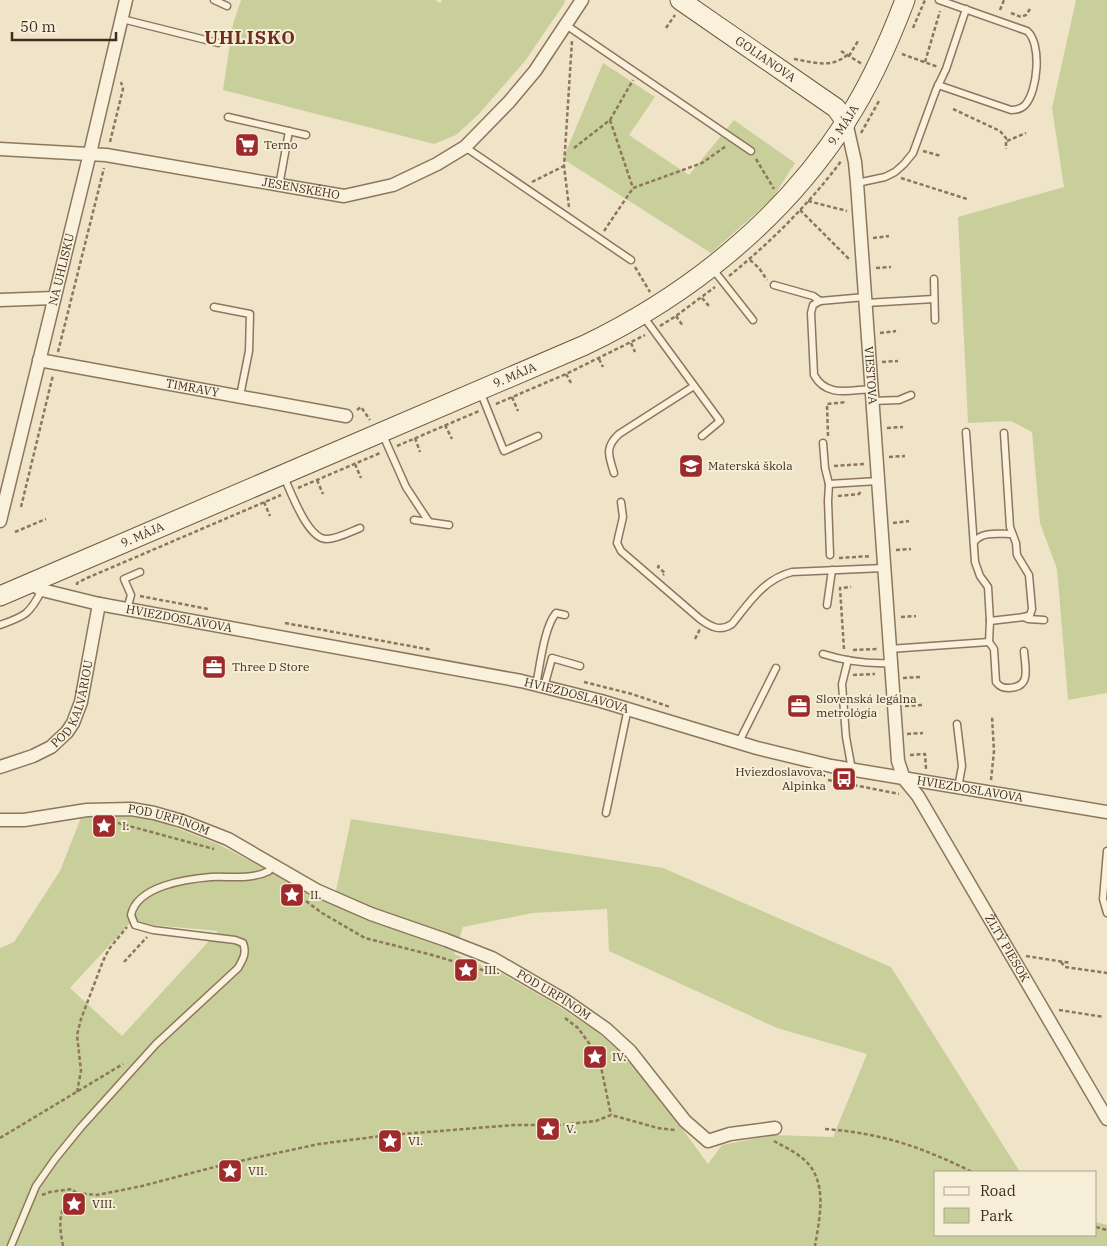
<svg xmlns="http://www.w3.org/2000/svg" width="1107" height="1246" viewBox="0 0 1107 1246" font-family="'IBM Plex Serif',serif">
	<rect width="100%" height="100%" fill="#f0e4c8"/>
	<!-- green -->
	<g fill="#c9cf9b" fill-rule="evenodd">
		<polygon points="241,0 435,0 440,3 442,0 565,0 564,4 525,61 478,115 456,135 434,144 223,90 233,24"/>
		<polygon points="1076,0 1107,0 1107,693 1068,700 1057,569 1040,523 1032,432 1011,421 968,423 958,217 1064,187 1052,108"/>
		<polygon points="603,63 655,97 629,135 689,175 734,120 795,163 772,199 711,253 563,159"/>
		<path d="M117,814L161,822L218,844L333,905L351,819L663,868L891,967L1020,1172H936V1235H1096V1222L1107,1225V1246H0V948L14,942L60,871L82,815ZM607,909L609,951L777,1028L867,1054L833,1137L773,1135L722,1145L708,1164L673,1116L625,1056L596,1031L555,1004L501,973L454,954L463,927L533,913ZM130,923L218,931L122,1036L70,988Z"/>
	</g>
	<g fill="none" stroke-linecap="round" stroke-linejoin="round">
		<defs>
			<g id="lane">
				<polyline points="214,0 227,6"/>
				<polyline points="122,19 218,43"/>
				<polyline points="566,25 751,151"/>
				<path d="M938,85L1011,110C1017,110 1021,109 1025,105C1038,91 1042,43 1027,31L939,0"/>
				<polyline points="228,117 306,135"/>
				<polyline points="465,147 631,260"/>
				<polyline points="857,183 885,177 895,172 904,164 913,153 936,90 946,69 966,9"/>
				<polyline points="279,186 289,131"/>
				<polyline points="712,268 753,320"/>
				<polyline points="934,279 935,320"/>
				<polyline points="774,285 813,296 820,301"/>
				<path d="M865,297L820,301L813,305L811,313L814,375C827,398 849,390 872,389"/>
				<polyline points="866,303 934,299"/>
				<polyline points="214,307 250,314 249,351 240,396"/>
				<polyline points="643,316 720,421 702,436"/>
				<polyline points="480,391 504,451 538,436"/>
				<polyline points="872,401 899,400 911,395"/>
				<polyline points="966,432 975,562 980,576 988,587 990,621"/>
				<polyline points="382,433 406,487 429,522"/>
				<path d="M1004,433L1010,527L1016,543L1017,555L1029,575L1032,609L1030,615L1024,617L990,621L989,642L994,649L996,682C1000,687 1003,688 1009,688C1032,687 1025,668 1024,651"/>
				<polyline points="823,443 825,468 829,484 828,501 830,555"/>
				<path d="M614,473C609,456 604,448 619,434L694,386"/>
				<path d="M284,477C291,492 308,540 327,539C337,539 350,532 360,528"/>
				<polyline points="829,484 878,481"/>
				<path d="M621,502L623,517L617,543L621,551L700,619C711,627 720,632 732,624C749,603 764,579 792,572L884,568"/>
				<polyline points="414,520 449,525"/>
				<path d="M974,542C982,531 999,534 1012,534"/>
				<polyline points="827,605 832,570"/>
				<polyline points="127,609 131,595 124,579 140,572"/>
				<polyline points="1024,617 1028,619 1044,620"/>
				<path d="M0,625C25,616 29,615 42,590"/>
				<polyline points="889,649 989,642"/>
				<path d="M823,654C845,661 868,664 890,663"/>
				<polyline points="848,660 842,684 846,737 852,770"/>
				<path d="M536,685C540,666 544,627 556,613L565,615"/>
				<polyline points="544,687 552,658 580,666"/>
				<polyline points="957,724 962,766 958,788"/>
				<polyline points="739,742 776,668"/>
				<polyline points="606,813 628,708"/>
				<polyline points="1107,851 1103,899 1107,913"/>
				<path d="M11,1246L36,1186L55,1159L81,1127L156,1044L238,968C243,959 247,953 243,943L235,940L153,930L135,925L131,915C137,886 186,879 211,877C231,876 251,880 269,871L271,864"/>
			</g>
			<g id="street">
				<path id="s1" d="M846,122L855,162L857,183L898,761L904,779L918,796L1107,1119"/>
				<path id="s2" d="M0,149L106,155L344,196L393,185L437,164L465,147L509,102L535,71L582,0"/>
				<polyline points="0,300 54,298"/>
				<path id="s3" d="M39,360L346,416"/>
				<path id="s4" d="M0,521L90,153L126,0"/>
				<path id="s5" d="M30,583L42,590L99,604L521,681L601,701L757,748L831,766L1107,812"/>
				<path id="s6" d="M0,767L33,756L51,747L67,732L73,723L81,702L99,604"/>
				<path id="s7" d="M0,820H24L87,810L131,809L154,813L182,821L228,839L316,890L371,914L446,940L492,958L566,1001L606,1029L630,1051L685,1121L708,1141L730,1134L775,1128"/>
			</g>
			<g id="secondary">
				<path id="s8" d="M680,0L836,108L846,122"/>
				<path id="s9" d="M0,596L585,345C689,295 782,220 845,123C870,85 889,42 905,0"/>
			</g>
		</defs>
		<!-- lane casing -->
		<use href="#lane" stroke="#8d765c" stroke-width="9"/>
		<!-- street casing -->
		<use href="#street" stroke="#8d765c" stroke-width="15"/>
		<!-- secondary casing -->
		<use href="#secondary" stroke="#6f573f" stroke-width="21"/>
		<!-- path -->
		<g stroke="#8d765c" stroke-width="2.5" stroke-dasharray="4 2.5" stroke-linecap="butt">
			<polyline points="1000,10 1004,0"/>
			<polyline points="1011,13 1021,17 1026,15 1030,9"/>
			<polyline points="666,28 675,15"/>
			<polyline points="913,28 925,0"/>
			<polyline points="841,51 862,64"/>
			<polyline points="902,54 938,67"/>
			<polyline points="849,56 858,41"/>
			<path d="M794,59C813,62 831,69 847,55"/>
			<polyline points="925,62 940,11"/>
			<polyline points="953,109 1000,131 1006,138 1006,149"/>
			<polyline points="610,120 633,188"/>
			<polyline points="861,133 879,101"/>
			<polyline points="1007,141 1026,133"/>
			<polyline points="110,142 123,89 121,82"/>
			<polyline points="574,148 610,120 633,80"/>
			<polyline points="923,151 941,156"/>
			<polyline points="756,159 774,189"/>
			<polyline points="901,178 967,199"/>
			<polyline points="532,182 564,166"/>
			<polyline points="808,201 847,211"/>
			<polyline points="569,207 564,166 572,41"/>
			<polyline points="800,210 850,260"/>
			<polyline points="604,231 633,188 702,163 726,146"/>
			<polyline points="873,238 889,236"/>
			<polyline points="750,260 759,268 767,280"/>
			<polyline points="635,267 650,292"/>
			<polyline points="876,268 891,267"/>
			<path d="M729,276C771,242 810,203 842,160"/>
			<polyline points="702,298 709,306"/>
			<polyline points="676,316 683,326"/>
			<polyline points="660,326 676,316 715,287"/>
			<polyline points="880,333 896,331"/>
			<polyline points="631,343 635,352"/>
			<polyline points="58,352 104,168"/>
			<polyline points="599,359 603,367"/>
			<polyline points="882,362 898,361"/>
			<polyline points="566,374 571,383"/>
			<polyline points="512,397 518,411"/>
			<polyline points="496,404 566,374 645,335"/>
			<polyline points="357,410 361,407 370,420"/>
			<polyline points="445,425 452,439"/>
			<polyline points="887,428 903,427"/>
			<polyline points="828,436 827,404 847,402"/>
			<polyline points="415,438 420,452"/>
			<polyline points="397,446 479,411"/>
			<polyline points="889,457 905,456"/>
			<polyline points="355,464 361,478"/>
			<polyline points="834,466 864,464"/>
			<polyline points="317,480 323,494"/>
			<polyline points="298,488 380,453"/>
			<polyline points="838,496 859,494 861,491"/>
			<polyline points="264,502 270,516"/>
			<polyline points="21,507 53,375"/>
			<polyline points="893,523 909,521"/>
			<polyline points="15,532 46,519"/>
			<polyline points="896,550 911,549"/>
			<polyline points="839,558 871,556"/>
			<polyline points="659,565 658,567 665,573 663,575"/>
			<polyline points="77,585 77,583 87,578 281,495"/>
			<polyline points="140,596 208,609"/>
			<polyline points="901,617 916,616"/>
			<polyline points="285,623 432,650"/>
			<polyline points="695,639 700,629"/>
			<polyline points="844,649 840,588 851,587"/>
			<polyline points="853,650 878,649"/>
			<polyline points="853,675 875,674"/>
			<polyline points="903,678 920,677"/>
			<polyline points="584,682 632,694 670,707"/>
			<polyline points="905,706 922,705"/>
			<polyline points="907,734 923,733"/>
			<polyline points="910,755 925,754 926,769"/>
			<polyline points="828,780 899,794"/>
			<polyline points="991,780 994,751 992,717"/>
			<polyline points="118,823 214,849"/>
			<polyline points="306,901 322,913 365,938 432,955 486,971"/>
			<polyline points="1026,956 1071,963"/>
			<polyline points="124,962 147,937"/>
			<polyline points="1061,962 1065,967 1107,973"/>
			<polyline points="1059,1010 1104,1017"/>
			<polyline points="565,1018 578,1028 599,1057 611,1115"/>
			<polyline points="77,1092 81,1071 77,1035 81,1019 103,961 109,949 127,927"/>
			<path d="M825,1129C881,1133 922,1147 972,1172"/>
			<polyline points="0,1138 123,1064"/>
			<path d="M774,1141C786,1148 801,1154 810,1166C827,1188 819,1221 815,1246"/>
			<polyline points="42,1195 50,1192 72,1189 76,1193"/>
			<polyline points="1096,1227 1107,1230"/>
			<path d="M63,1246C59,1225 57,1207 76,1193L97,1195L142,1186L226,1164L319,1144L389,1135L515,1125H560L596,1121L611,1115L658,1128L675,1130"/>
		</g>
		<!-- lane -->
		<use href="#lane" stroke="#faf1dc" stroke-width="6"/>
		<!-- street -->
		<use href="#street" stroke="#faf1dc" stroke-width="12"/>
		<!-- secondary -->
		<use href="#secondary" stroke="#faf1dc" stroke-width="19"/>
	</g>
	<!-- icons -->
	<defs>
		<symbol id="supermarket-square" viewBox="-11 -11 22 22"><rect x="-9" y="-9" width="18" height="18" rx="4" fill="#9e2a2b" stroke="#f7eed8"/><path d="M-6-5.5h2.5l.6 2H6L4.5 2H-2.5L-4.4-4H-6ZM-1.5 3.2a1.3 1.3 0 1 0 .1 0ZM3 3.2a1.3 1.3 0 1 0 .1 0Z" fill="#fff"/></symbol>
		<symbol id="school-square" viewBox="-11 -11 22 22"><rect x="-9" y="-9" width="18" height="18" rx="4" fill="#9e2a2b" stroke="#f7eed8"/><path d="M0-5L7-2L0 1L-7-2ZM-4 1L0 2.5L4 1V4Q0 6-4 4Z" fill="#fff"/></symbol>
		<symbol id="office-square" viewBox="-11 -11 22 22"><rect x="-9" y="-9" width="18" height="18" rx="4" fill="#9e2a2b" stroke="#f7eed8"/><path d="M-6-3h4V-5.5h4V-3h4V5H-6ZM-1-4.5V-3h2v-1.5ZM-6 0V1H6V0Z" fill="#fff"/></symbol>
		<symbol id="bus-square" viewBox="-11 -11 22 22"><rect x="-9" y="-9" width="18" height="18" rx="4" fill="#9e2a2b" stroke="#f7eed8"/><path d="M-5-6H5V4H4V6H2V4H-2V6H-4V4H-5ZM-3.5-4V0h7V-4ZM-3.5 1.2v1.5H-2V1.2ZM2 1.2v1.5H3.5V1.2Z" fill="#fff"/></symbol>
		<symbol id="sight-square" viewBox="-11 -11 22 22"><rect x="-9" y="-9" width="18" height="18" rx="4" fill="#9e2a2b" stroke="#f7eed8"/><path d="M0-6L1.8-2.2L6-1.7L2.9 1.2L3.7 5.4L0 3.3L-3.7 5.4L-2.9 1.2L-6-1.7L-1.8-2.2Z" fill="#fff"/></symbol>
	</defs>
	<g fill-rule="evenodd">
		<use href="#supermarket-square" x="233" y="131" width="28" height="28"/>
		<use href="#school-square" x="677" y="452" width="28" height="28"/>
		<use href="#office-square" x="200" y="653" width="28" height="28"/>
		<use href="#office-square" x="785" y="692" width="28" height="28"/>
		<use href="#bus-square" x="830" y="765" width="28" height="28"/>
		<use href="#sight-square" x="90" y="812" width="28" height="28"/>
		<use href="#sight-square" x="278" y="881" width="28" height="28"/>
		<use href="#sight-square" x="452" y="956" width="28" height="28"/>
		<use href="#sight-square" x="581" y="1043" width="28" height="28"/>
		<use href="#sight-square" x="534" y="1115" width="28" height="28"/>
		<use href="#sight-square" x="376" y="1127" width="28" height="28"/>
		<use href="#sight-square" x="216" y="1157" width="28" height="28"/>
		<use href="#sight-square" x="60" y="1190" width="28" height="28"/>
	</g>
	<g text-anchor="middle" stroke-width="4" stroke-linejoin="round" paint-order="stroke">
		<!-- street labels -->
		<g font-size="12" fill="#3d2e20" stroke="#f7eed8">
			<text dy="4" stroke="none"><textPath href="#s8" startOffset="104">GOLIANOVA</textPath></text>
			<text dy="4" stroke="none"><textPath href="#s9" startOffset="980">9. MÁJA</textPath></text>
			<text dy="4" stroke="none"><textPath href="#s2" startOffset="304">JESENSKÉHO</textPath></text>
			<text dy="4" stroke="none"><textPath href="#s4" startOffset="259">NA UHLISKU</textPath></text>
			<text dy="4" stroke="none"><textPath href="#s9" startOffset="560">9. MÁJA</textPath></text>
			<text dy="4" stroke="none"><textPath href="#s1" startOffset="255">VIESTOVA</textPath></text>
			<text dy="4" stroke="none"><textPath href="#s3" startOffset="156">TIMRAVY</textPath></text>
			<text dy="4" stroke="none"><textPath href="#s9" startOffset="155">9. MÁJA</textPath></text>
			<text dy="4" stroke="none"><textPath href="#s5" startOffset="154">HVIEZDOSLAVOVA</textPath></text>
			<text dy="4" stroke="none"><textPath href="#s5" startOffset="559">HVIEZDOSLAVOVA</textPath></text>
			<text dy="4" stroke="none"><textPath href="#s6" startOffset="105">POD KALVÁRIOU</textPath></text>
			<text dy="4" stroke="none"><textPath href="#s5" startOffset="964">HVIEZDOSLAVOVA</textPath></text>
			<text dy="4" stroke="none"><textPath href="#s7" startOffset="171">POD URPÍNOM</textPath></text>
			<text dy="4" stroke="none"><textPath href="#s1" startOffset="859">ŽLTÝ PIESOK</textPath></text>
			<text dy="4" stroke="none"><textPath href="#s7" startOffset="596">POD URPÍNOM</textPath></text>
		</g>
		<!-- poi labels -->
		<g font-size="12" fill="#3d2e20" stroke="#f7eed8" text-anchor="start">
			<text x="264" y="149">Terno</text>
			<text x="708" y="470">Materská škola</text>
			<text x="232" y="671">Three D Store</text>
			<text x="816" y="703">Slovenská legálna<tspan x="816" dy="14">metrológia</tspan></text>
			<text x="826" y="776" text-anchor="end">Hviezdoslavova,<tspan x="826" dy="14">Alpinka</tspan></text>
			<text x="122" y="830">I.</text>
			<text x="310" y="899">II.</text>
			<text x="484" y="974">III.</text>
			<text x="612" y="1061">IV.</text>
			<text x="566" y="1133">V.</text>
			<text x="408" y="1145">VI.</text>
			<text x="248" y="1175">VII.</text>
			<text x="92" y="1208">VIII.</text>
		</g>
		<!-- district labels -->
		<g font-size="18" font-weight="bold" letter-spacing="1" fill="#6b2e1e" stroke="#f7eed8">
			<text x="250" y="44">UHLISKO</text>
		</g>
	</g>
	<!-- legend -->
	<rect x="934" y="1171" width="162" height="65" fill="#f7eed8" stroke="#ada18e"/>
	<rect x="944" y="1187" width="25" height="8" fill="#faf1dc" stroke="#ada18e"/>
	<text x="980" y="1196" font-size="15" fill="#3d2e20">Road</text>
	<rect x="944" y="1208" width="25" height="15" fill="#c9cf9b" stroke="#ada18e"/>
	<text x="980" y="1221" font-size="15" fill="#3d2e20">Park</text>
	<!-- scale -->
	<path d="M12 32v8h104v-8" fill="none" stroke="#3d2e20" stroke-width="2.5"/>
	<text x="20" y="32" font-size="15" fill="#3d2e20" stroke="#f7eed8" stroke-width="4" paint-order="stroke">50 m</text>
</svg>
